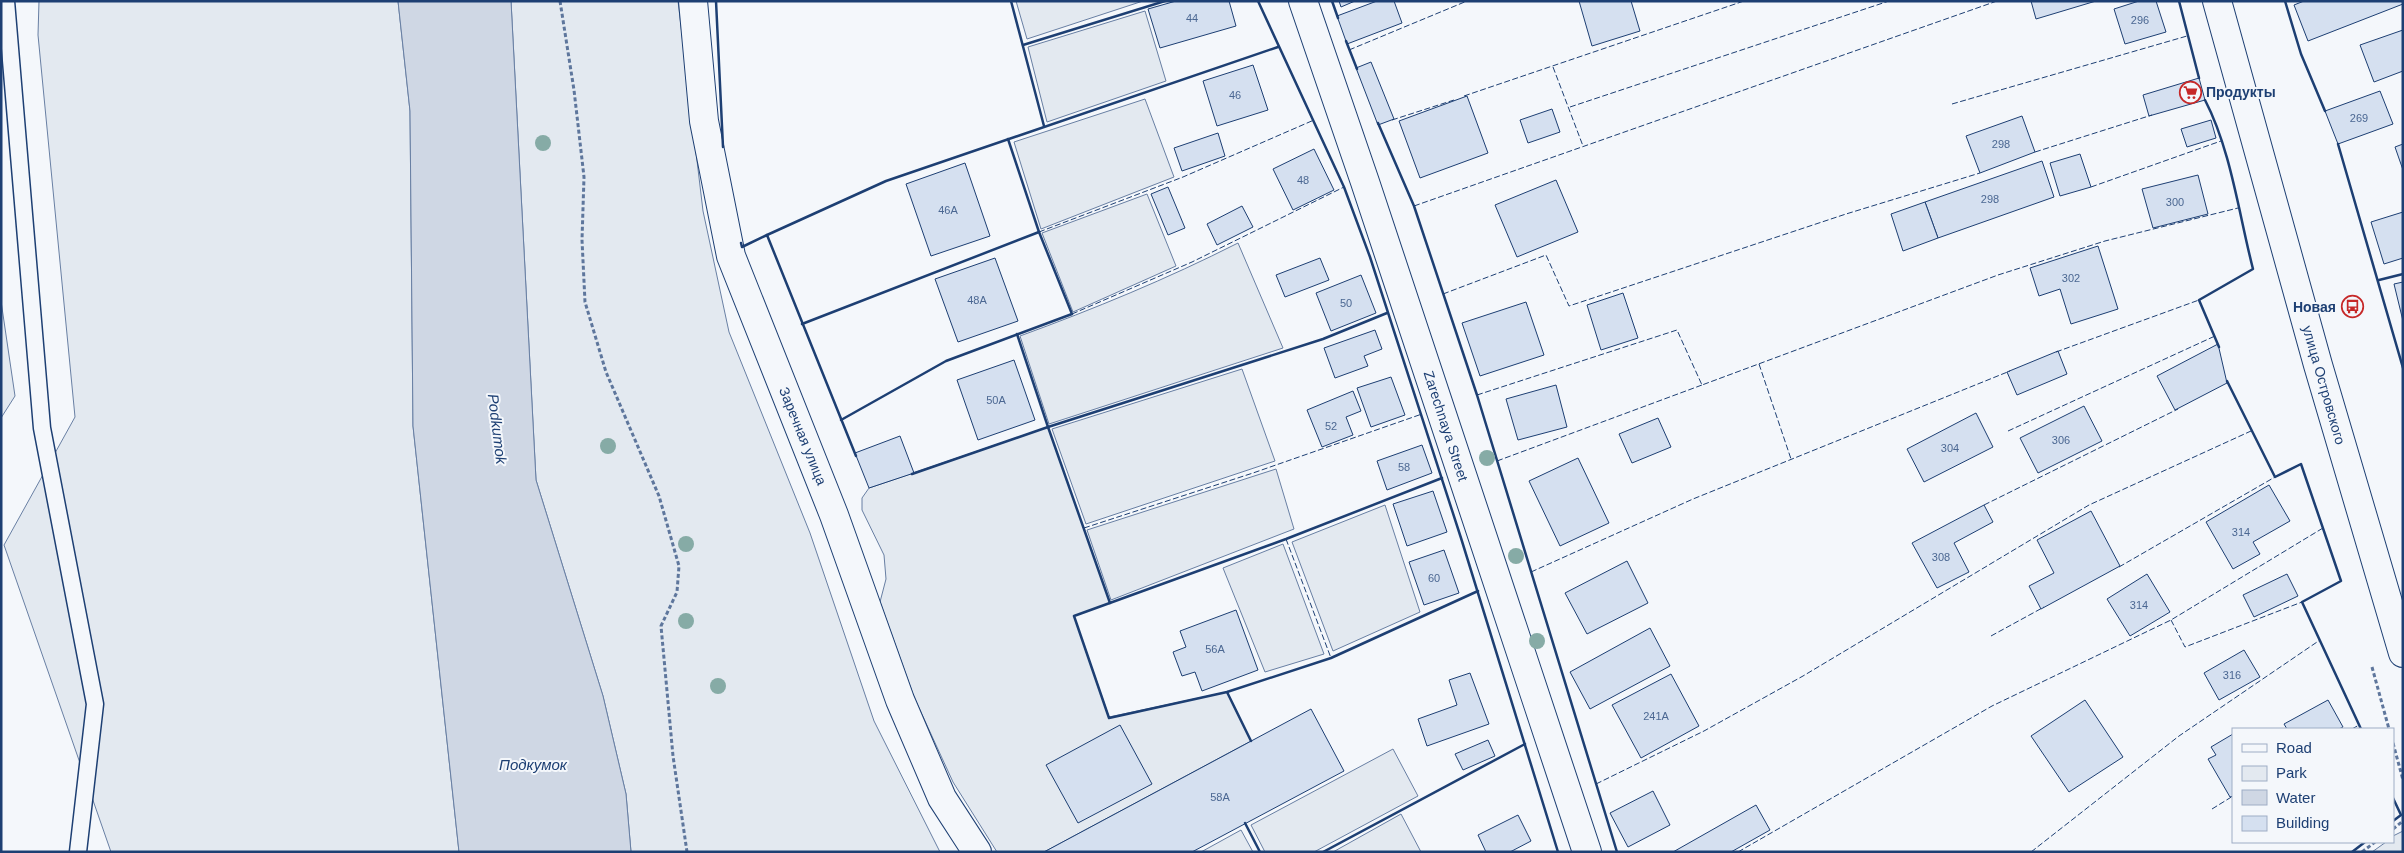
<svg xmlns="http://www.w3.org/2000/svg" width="2404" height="853" viewBox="0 0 2404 853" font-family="Helvetica,sans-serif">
	<rect width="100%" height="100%" fill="#f4f7fb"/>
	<!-- green -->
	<g fill="#e3e9f0" stroke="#687fa3">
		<polygon points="39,1 398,1 410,111 413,426 459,852 111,852 4,545 75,417 38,35"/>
		<polygon points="511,1 678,1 703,211 729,332 810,533 874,721 940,852 631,852 626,794 603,696 536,480"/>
		<polygon points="1016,1 1143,1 1027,39"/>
		<polygon points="1145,11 1166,81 1047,122 1028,47"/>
		<polygon points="1145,99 1174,177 1041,229 1014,142"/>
		<polygon points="1147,194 1176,266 1073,312 1042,233"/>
		<path d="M1238,243L1283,348L1049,424L1020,336C1094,309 1167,279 1238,243Z"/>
		<polygon points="1,301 15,396 1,418"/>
		<polygon points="1242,369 1275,461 1086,524 1052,429"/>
		<polygon points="1048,427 1110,603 1074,616 1109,717 1227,692 1251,741 1044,852 997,852 953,782 914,697 880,602 886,579 884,555 862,510 862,498 869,488"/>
		<polygon points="1276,469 1294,529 1111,600 1087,530"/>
		<polygon points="1385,505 1420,612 1333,651 1292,542"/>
		<polygon points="1283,544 1324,654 1265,672 1223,568"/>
		<polygon points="1393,749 1418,796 1314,852 1265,852 1251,825"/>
		<polygon points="1401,814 1421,852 1333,852"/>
		<polygon points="1241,830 1253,852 1201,852"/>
		<polygon points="2403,831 2403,852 2372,852 2386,842 2393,842 2393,836"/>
	</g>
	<!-- water -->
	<polygon fill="#cfd7e4" stroke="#687fa3" points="398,1 511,1 536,480 603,696 626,794 631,852 459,852 413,426 410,111"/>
	<!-- building -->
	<g fill="#d5e0f0" stroke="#1d3f73">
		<polygon points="1176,1 1229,1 1236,26 1160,48 1148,9"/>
		<polygon points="1339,1 1355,1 1341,7"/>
		<polygon points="1377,1 1394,1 1402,23 1347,44 1337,16"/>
		<polygon points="1579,1 1631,1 1640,31 1592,46"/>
		<polygon points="2031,1 2096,1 2036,19"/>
		<polygon points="2139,1 2156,1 2166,32 2125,44 2114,9"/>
		<polygon points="2304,1 2403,1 2403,4 2308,41 2294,5"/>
		<polygon points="2403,30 2403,71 2374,82 2360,45"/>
		<polygon points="1371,62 1394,119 1378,125 1356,68"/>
		<polygon points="1253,65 1268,110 1217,126 1203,81"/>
		<polygon points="2199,78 2205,100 2149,116 2143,95"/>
		<polygon points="2380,91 2393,124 2338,144 2325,111"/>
		<polygon points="1467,96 1488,153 1420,178 1399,121"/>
		<polygon points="1552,109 1560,132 1528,143 1520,120"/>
		<polygon points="2022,116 2035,152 1980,173 1966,136"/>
		<polygon points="2211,120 2216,138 2187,147 2181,129"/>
		<polygon points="1218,133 1225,156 1182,171 1174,148"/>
		<polygon points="2403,144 2403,170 2395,147"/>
		<polygon points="1314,149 1334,190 1293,210 1273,169"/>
		<polygon points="2080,154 2091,187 2060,196 2050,163"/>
		<polygon points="2042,161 2054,197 1938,238 1925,202"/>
		<polygon points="965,163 990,236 931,256 906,184"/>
		<polygon points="2198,175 2208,214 2153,228 2142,189"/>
		<polygon points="1556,180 1578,232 1517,257 1495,205"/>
		<polygon points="1168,187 1185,228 1168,235 1151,194"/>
		<polygon points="1925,202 1938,238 1903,251 1891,214"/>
		<polygon points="1242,206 1253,227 1217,245 1207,224"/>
		<polygon points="2403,212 2403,258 2384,264 2371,222"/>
		<polygon points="2098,246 2118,309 2071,324 2060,289 2039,296 2030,268"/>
		<polygon points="995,258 1018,321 958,342 935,279"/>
		<polygon points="1320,258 1329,280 1285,297 1276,275"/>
		<polygon points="1361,275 1376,313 1331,331 1316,293"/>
		<polygon points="2403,282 2403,321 2394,284"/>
		<polygon points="1623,293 1638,338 1601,350 1587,305"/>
		<polygon points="1526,302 1544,355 1480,376 1462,323"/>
		<polygon points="1375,330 1382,349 1364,356 1368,366 1335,378 1324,348"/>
		<polygon points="2218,344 2227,383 2175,410 2157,376"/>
		<polygon points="2058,351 2067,374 2017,395 2007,372"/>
		<polygon points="1014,360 1035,420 978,440 957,380"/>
		<polygon points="1391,377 1405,415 1371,427 1357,388"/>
		<polygon points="1556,385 1567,427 1518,440 1506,399"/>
		<polygon points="1353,391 1361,411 1346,417 1353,435 1322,447 1307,410"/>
		<polygon points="2084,406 2102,441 2038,473 2020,438"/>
		<polygon points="1976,413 1993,447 1924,482 1907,449"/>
		<polygon points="1658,418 1671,447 1632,463 1619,434"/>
		<polygon points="900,436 914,473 869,488 855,453"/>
		<polygon points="1422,445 1432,473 1387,490 1377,461"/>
		<polygon points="1578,458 1609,523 1560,546 1529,481"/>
		<polygon points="2269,485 2290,521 2253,542 2260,554 2233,569 2206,522"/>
		<polygon points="1433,491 1447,532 1407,546 1393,504"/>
		<polygon points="1984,505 1993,522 1954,543 1969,572 1937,588 1912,543"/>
		<polygon points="2091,511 2120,566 2041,609 2029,586 2054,573 2037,540"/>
		<polygon points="1444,550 1459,593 1424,605 1409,562"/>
		<polygon points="1627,561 1648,603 1587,634 1565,593"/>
		<polygon points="2147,574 2170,612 2130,636 2107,599"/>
		<polygon points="2287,574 2298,596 2254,617 2243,595"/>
		<polygon points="1236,610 1258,670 1202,691 1195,672 1182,676 1173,652 1186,647 1180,631"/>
		<polygon points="1650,628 1670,666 1590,709 1570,672"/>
		<polygon points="2244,650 2260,677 2219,700 2204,673"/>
		<polygon points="1470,673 1489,724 1427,746 1418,719 1457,705 1449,680"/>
		<polygon points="1671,674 1699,726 1641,758 1612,705"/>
		<polygon points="2085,700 2123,757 2069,792 2031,736"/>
		<polygon points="2328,700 2343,727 2339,729 2287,729 2284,724"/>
		<polygon points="1311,709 1344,771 1192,852 1044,852"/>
		<polygon points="1120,725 1152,784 1078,823 1046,765"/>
		<polygon points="2233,734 2233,796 2230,797 2208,759 2216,755 2211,747"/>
		<polygon points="1488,740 1495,756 1463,770 1455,754"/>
		<polygon points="1653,791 1670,825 1628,847 1610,813"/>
		<polygon points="1756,805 1770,830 1731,852 1673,852"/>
		<polygon points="1518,815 1531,841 1510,852 1486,852 1478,835"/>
	</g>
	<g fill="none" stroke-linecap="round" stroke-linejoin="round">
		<defs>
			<polyline id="lane" points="6,1 42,428 95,704 78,852"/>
			<g id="street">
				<polyline points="693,1 704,121 731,256 834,515 900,700 942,798 977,852"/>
				<polyline points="1303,1 1365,182 1587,852"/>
			</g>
			<polyline id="secondary" points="2217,1 2318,365 2403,653"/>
		</defs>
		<!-- lane casing -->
		<use href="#lane" stroke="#1d3f73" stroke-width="19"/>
		<!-- street casing -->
		<use href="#street" stroke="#1d3f73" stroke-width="30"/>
		<!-- secondary casing -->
		<use href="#secondary" stroke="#1d3f73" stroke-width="30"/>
		<!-- path -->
		<g stroke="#5e769c" stroke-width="3" stroke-dasharray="4 2.5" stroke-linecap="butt">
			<polyline points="560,1 574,90 584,177 582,240 585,302 606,372 659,496 679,566 677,592 661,626 673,756 687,852"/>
			<polyline points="2372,667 2389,729"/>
			<polyline points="2393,743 2403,780"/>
			<polyline points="2393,829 2403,821"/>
			<polyline points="2362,852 2375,842"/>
		</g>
		<!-- lane -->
		<use href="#lane" stroke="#f4f7fb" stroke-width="16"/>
		<!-- street -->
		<use href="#street" stroke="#f4f7fb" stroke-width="28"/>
		<!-- secondary -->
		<use href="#secondary" stroke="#f4f7fb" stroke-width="28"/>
		<!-- fence -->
		<g stroke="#1d3f73" stroke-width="1" stroke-dasharray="6 2.5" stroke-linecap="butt">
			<polyline points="1349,50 1467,1"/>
			<polyline points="1553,67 1583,146"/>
			<polyline points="1464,96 1744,1"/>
			<polyline points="1952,104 2187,36"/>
			<polyline points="1570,107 1889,1"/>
			<polyline points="1392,120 1454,100"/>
			<polyline points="2035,152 2152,115"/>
			<polyline points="2091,187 2221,141"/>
			<polyline points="1414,206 1997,1"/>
			<polyline points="1039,232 1183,177 1314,120"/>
			<polyline points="1443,294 1546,255 1569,306 1846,214 1980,173"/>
			<polyline points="1072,314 1192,262 1344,187"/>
			<polyline points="2056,352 2199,300"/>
			<polyline points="1759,364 1791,459"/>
			<polyline points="1477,395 1677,330 1702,385 1998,275 2105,241 2238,208"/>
			<polyline points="2008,431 2215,336"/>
			<polyline points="1497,461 1702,385"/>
			<polyline points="1984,505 2178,409"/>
			<polyline points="1084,528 1253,473 1422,414"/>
			<polyline points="1286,539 1331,658"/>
			<polyline points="2119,567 2275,477"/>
			<polyline points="1531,572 1693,499 2010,371"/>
			<polyline points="2171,620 2185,647 2302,602"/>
			<polyline points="1991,636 2044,607"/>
			<polyline points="2352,729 2359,725"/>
			<polyline points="1596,784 1704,731 1803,676 2089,505 2251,431"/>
			<polyline points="2212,809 2233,796"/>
			<polyline points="1738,852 1992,706 2171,620 2323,528"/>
			<polyline points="2031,852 2179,736 2320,640"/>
		</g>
		<!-- wall -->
		<g stroke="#1d3f73" stroke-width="2.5">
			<polyline points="716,1 723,147"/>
			<polyline points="1011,1 1044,126"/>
			<polyline points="1258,1 1344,187 1370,257 1461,538 1558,852"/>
			<polyline points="1332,1 1338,18"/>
			<polyline points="2179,1 2199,78"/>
			<polyline points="2285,1 2301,54 2325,111"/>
			<polyline points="1346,41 1357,69"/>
			<polyline points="1023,45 1165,1"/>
			<path d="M2205,100C2231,150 2239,215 2253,269L2199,300L2219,347"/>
			<polyline points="1378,123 1414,206 1477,395 1617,852"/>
			<polyline points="2338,144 2403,368"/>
			<polyline points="767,235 886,181 1278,47"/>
			<polyline points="741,243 742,247 767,235 856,456"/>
			<polyline points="2379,280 2403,274"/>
			<polyline points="802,324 1039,232"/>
			<polyline points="1017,334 1048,427 1323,339 1387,313"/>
			<polyline points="2227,381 2275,477 2301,464 2341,581 2302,602 2361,729"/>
			<polyline points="841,420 946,361 1072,314 1039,232 1008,139"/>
			<polyline points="912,474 1048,427 1110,603"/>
			<polyline points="1442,478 1286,539 1074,616 1109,718 1227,692 1331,658 1478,591"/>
			<polyline points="1227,692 1251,741"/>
			<polyline points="2393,798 2401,815 2393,821"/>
			<polyline points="1245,823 1260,852"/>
			<polyline points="1323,852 1525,744"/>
			<polyline points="2352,852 2365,842"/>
		</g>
	</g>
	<!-- trees -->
	<g fill="#86aba6">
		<circle cx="543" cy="143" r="8"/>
		<circle cx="608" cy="446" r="8"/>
		<circle cx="1487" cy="458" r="8"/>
		<circle cx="686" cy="544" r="8"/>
		<circle cx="1516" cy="556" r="8"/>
		<circle cx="686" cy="621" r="8"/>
		<circle cx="1537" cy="641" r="8"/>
		<circle cx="718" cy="686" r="8"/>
	</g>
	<!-- icons -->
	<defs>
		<symbol id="supermarket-ring" viewBox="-11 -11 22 22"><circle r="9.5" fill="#f4f7fb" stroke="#c62828" stroke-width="1.5"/><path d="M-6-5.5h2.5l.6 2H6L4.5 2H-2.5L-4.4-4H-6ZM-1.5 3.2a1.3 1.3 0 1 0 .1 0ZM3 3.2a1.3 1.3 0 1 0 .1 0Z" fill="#c62828"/></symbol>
		<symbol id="bus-ring" viewBox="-11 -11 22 22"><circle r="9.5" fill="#f4f7fb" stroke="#c62828" stroke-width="1.5"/><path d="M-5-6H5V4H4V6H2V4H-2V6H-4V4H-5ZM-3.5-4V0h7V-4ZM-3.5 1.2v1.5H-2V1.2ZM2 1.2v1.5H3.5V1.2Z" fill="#c62828"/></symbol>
	</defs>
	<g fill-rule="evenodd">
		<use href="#supermarket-ring" x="2178" y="80" width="25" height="25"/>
		<use href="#bus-ring" x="2340" y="294" width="25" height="25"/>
	</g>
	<g text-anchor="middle" stroke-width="4" stroke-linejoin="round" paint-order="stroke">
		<!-- number labels -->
		<g font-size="11" fill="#4b6792">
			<text x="1192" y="22">44</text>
			<text x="2140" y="24">296</text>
			<text x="1235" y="99">46</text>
			<text x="2359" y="122">269</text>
			<text x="2001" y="148">298</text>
			<text x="1303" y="184">48</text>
			<text x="1990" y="203">298</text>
			<text x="2175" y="206">300</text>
			<text x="948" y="214">46А</text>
			<text x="2071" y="282">302</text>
			<text x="977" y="304">48А</text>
			<text x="1346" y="307">50</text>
			<text x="996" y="404">50А</text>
			<text x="1331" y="430">52</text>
			<text x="2061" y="444">306</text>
			<text x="1950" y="452">304</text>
			<text x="1404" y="471">58</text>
			<text x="2241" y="536">314</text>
			<text x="1941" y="561">308</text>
			<text x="1434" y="582">60</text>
			<text x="2139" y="609">314</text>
			<text x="1215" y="653">56А</text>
			<text x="2232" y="679">316</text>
			<text x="1656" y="720">241А</text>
			<text x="1220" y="801">58А</text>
		</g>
		<!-- poi labels -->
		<g font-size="14" font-weight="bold" fill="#1d3f73" stroke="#f4f7fb" text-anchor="start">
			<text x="2206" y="97">Продукты</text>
			<text x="2336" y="312" text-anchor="end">Новая</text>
		</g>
		<!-- street labels -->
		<g font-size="14" fill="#1d3f73" stroke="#f4f7fb">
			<text transform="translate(2324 385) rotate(74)" y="5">улица Островского</text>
			<text transform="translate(1446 426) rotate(72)" y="5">Zarechnaya Street</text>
			<text transform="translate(803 436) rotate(68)" y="5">Заречная улица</text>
		</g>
		<!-- water labels -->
		<g font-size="15" font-style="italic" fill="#1d3f73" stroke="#f4f7fb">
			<text transform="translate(497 429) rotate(83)" y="5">Podkumok</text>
			<text x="533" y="770">Подкумок</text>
		</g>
	</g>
	<!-- border -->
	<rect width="2404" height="853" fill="none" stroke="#1d3f73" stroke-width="5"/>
	<!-- legend -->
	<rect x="2232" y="728" width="162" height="115" fill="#f4f7fb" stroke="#9eadc5"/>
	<rect x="2242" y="744" width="25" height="8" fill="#f4f7fb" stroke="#9eadc5"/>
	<text x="2276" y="753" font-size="15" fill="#1d3f73">Road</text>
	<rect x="2242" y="766" width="25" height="15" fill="#e3e9f0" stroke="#9eadc5"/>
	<text x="2276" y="778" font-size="15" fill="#1d3f73">Park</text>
	<rect x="2242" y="790" width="25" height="15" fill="#cfd7e4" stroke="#9eadc5"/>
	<text x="2276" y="803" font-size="15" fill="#1d3f73">Water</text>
	<rect x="2242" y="816" width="25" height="15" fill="#d5e0f0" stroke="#9eadc5"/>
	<text x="2276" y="828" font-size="15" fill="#1d3f73">Building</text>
</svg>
